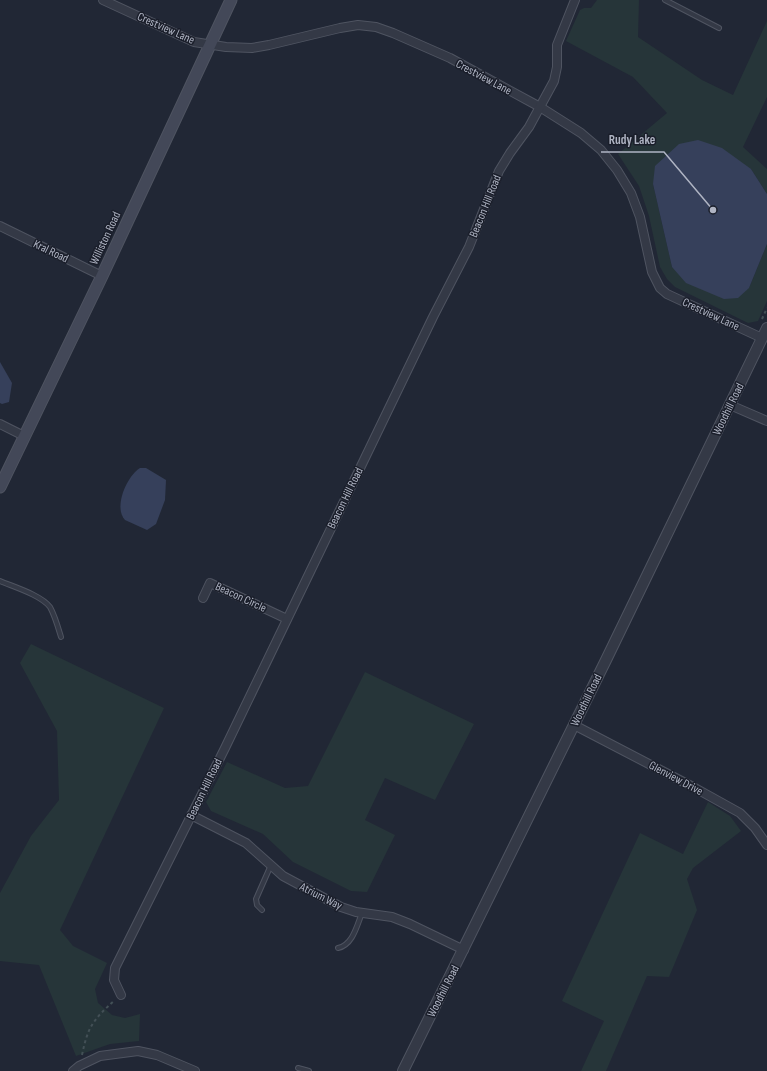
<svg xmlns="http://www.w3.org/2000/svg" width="767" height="1071" viewBox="0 0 767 1071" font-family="'Sofia Sans Condensed',sans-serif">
	<rect width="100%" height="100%" fill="#212735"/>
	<!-- green -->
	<g fill="#263539">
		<polygon points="597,0 639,0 638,37 702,80 733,95 767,21 767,97 743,147 767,169 767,194 751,169 653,184 672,267 749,288 767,244 767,301 758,321 748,323 675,287 667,279 660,267 649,216 639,186 618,154 667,113 633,77 566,41 580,10 584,8 591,8"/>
		<polygon points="31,644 164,708 60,930 73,946 107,963 95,989 98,1003 112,1015 125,1018 140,1014 139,1041 110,1044 76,1056 39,965 0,961 0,893 31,836 59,800 57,731 20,663"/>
		<polygon points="365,672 474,724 435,800 385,778 365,820 395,835 367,892 351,891 293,862 263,834 211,811 206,802 227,762 285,788 308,786"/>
		<polygon points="708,802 730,816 741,831 693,868 687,879 697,910 669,977 647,976 606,1071 581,1071 604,1021 562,1001 640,833 683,854"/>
	</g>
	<!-- water -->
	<g fill="#36405b">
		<polygon points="698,140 722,148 751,169 767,194 767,244 749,288 738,298 724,299 686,283 672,267 653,184 655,166 679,144"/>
		<polygon points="0,362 12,383 9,402 2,404 0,403"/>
		<path d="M140,468H146L166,480L165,500L156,524L147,530L125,520C113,507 127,476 140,468Z"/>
	</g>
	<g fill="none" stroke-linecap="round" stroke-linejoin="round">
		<defs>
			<g id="service">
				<polyline points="665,0 719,28"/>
				<path d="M0,581C14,587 41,595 50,607C55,616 58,627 61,637"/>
				<polyline points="262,910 257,905 256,899 271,865"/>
				<path d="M338,948C353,945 357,925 362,913"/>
				<polyline points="298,1068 309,1071"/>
			</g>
			<g id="minor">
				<polyline points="103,0 194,42 226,47 252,48 269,45 340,28 358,25 376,27 393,33 450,58 540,107 581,133 601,150 617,170 631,193 640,217 652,272 660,288 667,294 762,338"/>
				<polyline points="0,226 102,276"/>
				<polyline points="730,405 767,421"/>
				<polyline points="0,424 24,436"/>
				<polyline points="203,598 210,583 287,619"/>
				<polyline points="574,725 695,788 740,813 755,828 767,845"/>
				<polyline points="191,815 246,843 283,876 341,907 356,912 392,917 410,924 464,950"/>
				<polyline points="121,995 114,980 115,968 225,748 433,317 469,247 499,171 510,153 529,127 554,81 557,67 557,45 575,0"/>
				<polyline points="73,1071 79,1066 100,1056 138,1051 157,1055 195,1071"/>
			</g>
			<polyline id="tertiary" points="403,1071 606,660 767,328"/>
			<polyline id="secondary" points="0,487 102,276 231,0"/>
		</defs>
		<!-- service casing -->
		<use href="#service" stroke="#4f5461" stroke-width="6"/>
		<!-- minor casing -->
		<use href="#minor" stroke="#4f5461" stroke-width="10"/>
		<!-- tertiary casing -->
		<use href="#tertiary" stroke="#4f5461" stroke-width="12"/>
		<!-- secondary casing -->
		<use href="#secondary" stroke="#4f5461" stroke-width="13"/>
		<!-- path -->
		<g stroke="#435056" stroke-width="2" stroke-dasharray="3 3" stroke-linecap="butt">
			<polyline points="762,319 767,308"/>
			<path d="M82,1055C88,1026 93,1020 115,1000"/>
		</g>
		<!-- service -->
		<use href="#service" stroke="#343946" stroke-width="4"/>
		<!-- minor -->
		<use href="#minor" stroke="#343946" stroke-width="8"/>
		<!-- tertiary -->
		<use href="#tertiary" stroke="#343946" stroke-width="10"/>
		<!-- secondary -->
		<use href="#secondary" stroke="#434858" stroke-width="11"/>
	</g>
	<g text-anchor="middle" stroke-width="3" stroke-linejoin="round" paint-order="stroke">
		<!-- street labels -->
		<g font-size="12" fill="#afb4c3" stroke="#1a1e2a">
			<text transform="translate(166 28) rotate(24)" y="4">Crestview Lane</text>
			<text transform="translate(484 77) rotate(28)" y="4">Crestview Lane</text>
			<text transform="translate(485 206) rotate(-68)" y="4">Beacon Hill Road</text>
			<text transform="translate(105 238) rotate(-65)" y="4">Williston Road</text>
			<text transform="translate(51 251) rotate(26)" y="4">Kral Road</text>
			<text transform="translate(711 314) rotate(25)" y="4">Crestview Lane</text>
			<text transform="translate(728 409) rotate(-64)" y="4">Woodhill Road</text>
			<text transform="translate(345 498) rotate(-64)" y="4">Beacon Hill Road</text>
			<text transform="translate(241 597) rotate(25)" y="4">Beacon Circle</text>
			<text transform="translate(586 700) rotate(-64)" y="4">Woodhill Road</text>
			<text transform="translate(676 778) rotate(28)" y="4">Glenview Drive</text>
			<text transform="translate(204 789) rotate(-64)" y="4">Beacon Hill Road</text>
			<text transform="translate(321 896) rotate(27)" y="4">Atrium Way</text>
			<text transform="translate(443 991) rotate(-63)" y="4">Woodhill Road</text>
		</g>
	</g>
	<!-- callouts -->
	<path fill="none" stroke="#afb4c3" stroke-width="1.5" d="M713 210L664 152H601"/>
	<circle fill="#afb4c3" stroke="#1a1e2a" stroke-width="1.5" cx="713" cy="210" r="4"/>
	<g font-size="13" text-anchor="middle" font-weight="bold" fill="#afb4c3" stroke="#1a1e2a" stroke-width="3" stroke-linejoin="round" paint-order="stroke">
		<text x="632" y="144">Rudy Lake</text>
	</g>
</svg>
